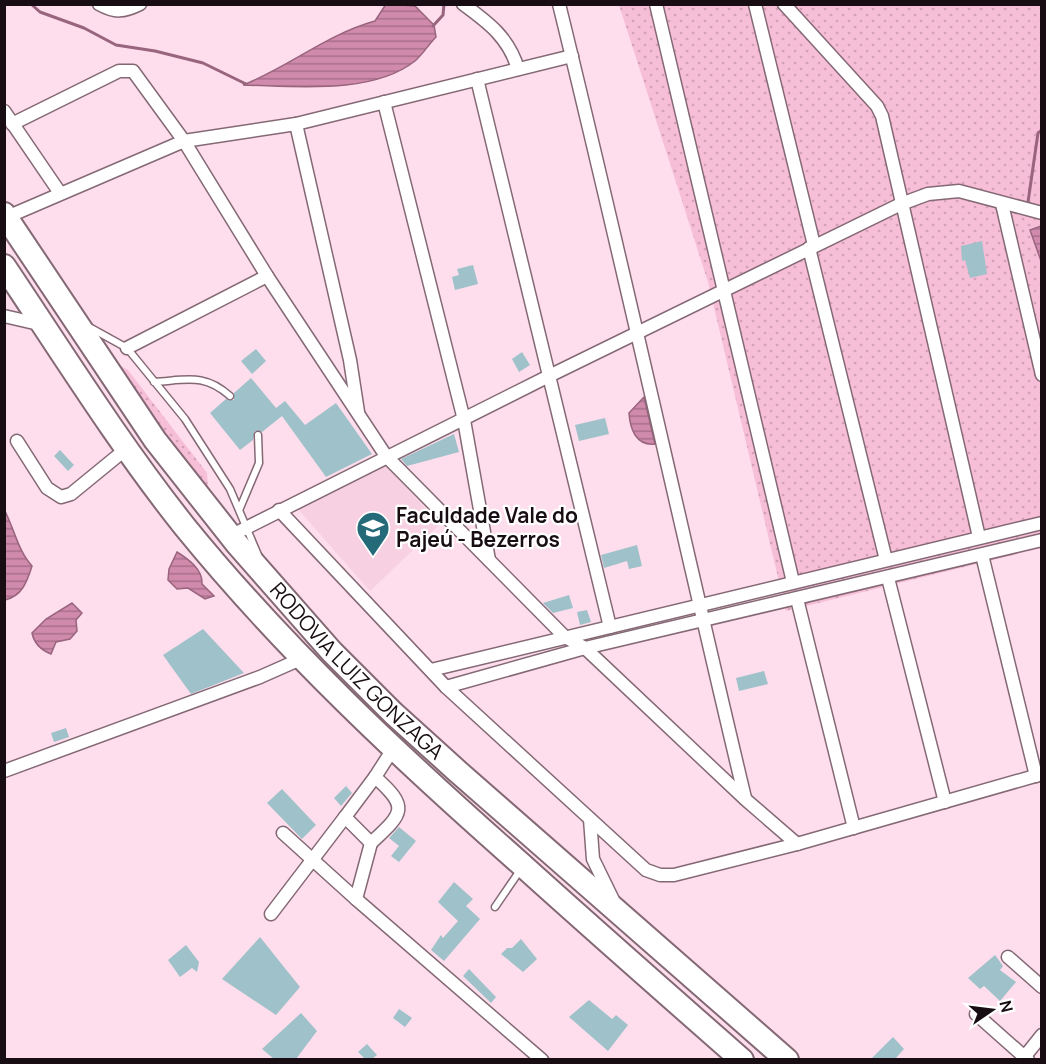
<svg xmlns="http://www.w3.org/2000/svg" width="1046" height="1064" viewBox="0 0 1046 1064" font-family="Manrope,sans-serif">
	<defs>
		<pattern id="green-dots" width="8" height="8" patternUnits="userSpaceOnUse" patternTransform="scale(1.5)"><rect width="8" height="8" fill="#f7bed8"/><path d="M2 2h.1M6 6h.1" fill="none" stroke="#d3a2b8" stroke-width="1.8" stroke-linecap="round"/></pattern>
		<pattern id="water-rules" width="6" height="5" patternUnits="userSpaceOnUse" patternTransform="scale(1.5)"><rect width="6" height="5" fill="#d08aac"/><path d="M0 2.5h6" fill="none" stroke="#a86f8b"/></pattern>
	</defs>
	<rect width="100%" height="100%" fill="#fedeec"/>
	<!-- built -->
	<polygon fill="#f7d0e1" points="386,466 440,524 370,591 297,508"/>
	<!-- green -->
	<g fill="url(#green-dots)">
		<polygon points="619,5 1041,5 1041,548 786,611 708,282"/>
		<polygon points="109,359 128,370 207,473 209,507"/>
	</g>
	<!-- water -->
	<g fill="url(#water-rules)" stroke="#98647e" stroke-width="1.5">
		<path d="M386,4L415,6L434,25L436,37C429,44 423,54 415,61C372,95 295,86 243,85C291,66 325,35 375,21Z"/>
		<polygon points="1041,226 1042,227 1041,261 1030,230"/>
		<path d="M644,397L655,444C636,446 630,429 629,413Z"/>
		<path d="M4,509C14,528 18,551 32,566C27,582 22,596 5,600Z"/>
		<path d="M177,552C188,559 203,569 202,584L214,596L205,599L188,588L177,589L168,580L169,569Z"/>
		<path d="M72,603L82,613L76,620L77,631L70,639L56,642L51,654C41,650 34,643 32,633L46,619Z"/>
	</g>
	<g fill="none" stroke-linecap="round" stroke-linejoin="round">
		<!-- stream -->
		<g stroke="#98647e" stroke-width="3">
			<polyline points="31,4 40,12 84,28 116,45 155,51 203,63 246,84"/>
			<polyline points="433,26 443,15 444,4"/>
			<polyline points="1028,202 1038,133 1042,130"/>
		</g>
	</g>
	<!-- building -->
	<g fill="#9ec1ca">
		<polygon points="982,241 987,274 970,278 965,260 962,261 961,246"/>
		<polygon points="473,265 478,284 455,290 452,277 459,275 457,269"/>
		<polygon points="256,349 266,361 252,374 241,361"/>
		<polygon points="522,352 530,365 519,372 512,359"/>
		<polygon points="251,378 276,408 285,401 305,425 336,403 372,454 326,477 282,416 262,432 255,431 253,440 240,450 210,413 226,399 234,400 234,393"/>
		<polygon points="605,418 609,434 579,441 575,425"/>
		<polygon points="454,434 459,452 407,466 401,459"/>
		<polygon points="60,450 74,465 68,471 54,456"/>
		<polygon points="637,545 642,566 629,569 627,561 604,568 601,555"/>
		<polygon points="569,595 573,608 553,613 543,603"/>
		<polygon points="587,610 591,622 580,625 577,612"/>
		<polygon points="203,629 244,673 191,694 163,655"/>
		<polygon points="764,671 768,684 739,691 736,678"/>
		<polygon points="66,728 69,737 54,742 51,733"/>
		<polygon points="346,786 352,793 341,806 334,798"/>
		<polygon points="282,789 316,825 302,839 267,803"/>
		<polygon points="399,827 416,841 399,862 391,856 399,846 389,838"/>
		<polygon points="454,882 473,899 466,906 480,919 444,961 431,950 441,935 443,938 458,921 438,902"/>
		<polygon points="260,937 300,987 276,1015 222,979"/>
		<polygon points="521,939 537,959 523,972 501,954 507,948 512,948"/>
		<polygon points="186,945 199,962 197,972 192,968 180,977 168,960"/>
		<polygon points="995,955 1003,966 1000,970 1016,982 1000,1001 984,986 980,989 968,978"/>
		<polygon points="469,969 496,997 491,1003 463,976"/>
		<polygon points="589,1000 612,1019 616,1015 628,1025 608,1051 569,1017"/>
		<polygon points="399,1009 412,1018 405,1027 393,1018"/>
		<polygon points="301,1013 317,1031 296,1059 274,1059 262,1049"/>
		<polygon points="893,1037 904,1049 895,1059 871,1059"/>
		<polygon points="367,1044 377,1055 372,1059 365,1059 358,1052"/>
	</g>
	<g fill="none" stroke-linecap="round" stroke-linejoin="round">
		<defs>
			<g id="lane">
				<polyline points="89,327 127,348 185,419 230,489 258,555"/>
				<path d="M154,382C187,380 204,373 230,396"/>
				<polyline points="240,508 259,463 258,435"/>
				<polyline points="495,907 521,869"/>
			</g>
			<g id="street">
				<path d="M99,4C115,13 124,12 140,4"/>
				<path d="M463,4C489,23 509,38 518,69"/>
				<path d="M559,4C624,268 682,534 745,798"/>
				<polyline points="656,4 793,582"/>
				<polyline points="755,4 814,245"/>
				<polyline points="784,4 877,106 882,116 979,537"/>
				<polyline points="477,79 610,627"/>
				<polyline points="384,102 464,420 489,560"/>
				<polyline points="4,111 60,193"/>
				<polyline points="12,124 119,71 133,71 184,141 267,276 386,456 565,637 585,648 745,799 797,844"/>
				<polyline points="296,124 350,360 358,412"/>
				<polyline points="1002,204 1042,375"/>
				<polyline points="7,217 184,141 296,124 572,56"/>
				<polyline points="809,248 886,560"/>
				<polyline points="4,316 43,325"/>
				<polyline points="127,348 267,276"/>
				<polyline points="17,441 47,488 61,497 71,494 126,449"/>
				<polyline points="279,510 446,687 646,870 660,875 674,875 797,844 1042,774"/>
				<polyline points="230,536 549,376 901,204 928,194 959,191 1042,213"/>
				<polyline points="982,555 1036,776"/>
				<polyline points="888,578 945,802"/>
				<polyline points="797,599 854,828"/>
				<polyline points="431,670 1042,523"/>
				<polyline points="446,687 585,648 1042,540"/>
				<polyline points="393,749 375,777 345,817 371,843 356,899 542,1060"/>
				<polyline points="4,771 260,677 303,658"/>
				<polyline points="590,819 593,859 613,900"/>
				<polyline points="283,833 356,899"/>
				<path d="M371,843C403,813 410,808 375,777"/>
				<polyline points="271,914 345,817"/>
				<polyline points="1008,957 1042,987"/>
				<polyline points="976,1014 1028,1060"/>
				<polyline points="1022,1060 1042,1035"/>
			</g>
			<g id="highway">
				<path id="s1" d="M4,214L155,440L237,544L332,652L393,713L456,770L787,1060"/>
				<path d="M4,266C63,354 119,444 185,527C285,650 402,759 521,864C594,930 668,995 742,1060"/>
			</g>
		</defs>
		<!-- lane casing -->
		<use href="#lane" stroke="#846975" stroke-width="9"/>
		<!-- street casing -->
		<use href="#street" stroke="#846975" stroke-width="15"/>
		<!-- highway casing -->
		<use href="#highway" stroke="#846975" stroke-width="26"/>
		<!-- lane -->
		<use href="#lane" stroke="#fff" stroke-width="6"/>
		<!-- street -->
		<use href="#street" stroke="#fff" stroke-width="12"/>
		<!-- highway -->
		<use href="#highway" stroke="#fff" stroke-width="22"/>
	</g>
	<!-- icons -->
	<defs>
		<symbol id="university-pin" viewBox="-11 -11 22 30"><path d="M0 17L-7.5 6A9.5 9.5 0 1 1 7.5 6Z" fill="#246a79" stroke="#fff"/><path d="M0-5L7-2L0 1L-7-2ZM-4 1L0 2.5L4 1V4Q0 6-4 4Z" fill="#fff"/></symbol>
	</defs>
	<g fill-rule="evenodd">
		<use href="#university-pin" x="354" y="509" width="38" height="52"/>
	</g>
	<g text-anchor="middle" stroke-width="4.5" stroke-linejoin="round" paint-order="stroke">
		<!-- poi labels -->
		<g font-size="21" font-weight="bold" fill="#170d12" stroke="#fff" text-anchor="start">
			<text x="396" y="523">Faculdade Vale do<tspan x="396" dy="24">Pajeú - Bezerros</tspan></text>
		</g>
		<!-- street labels -->
		<g font-size="21" fill="#170d12" stroke="#fff">
			<text dy="7" stroke="none"><textPath href="#s1" startOffset="579">RODOVIA LUIZ GONZAGA</textPath></text>
		</g>
	</g>
	<!-- border -->
	<rect width="1046" height="1064" fill="none" stroke="#170d12" stroke-width="12"/>
	<!-- north arrow -->
	<g transform="translate(992 1010) rotate(76)" stroke="#ffffff" stroke-width="4.5" paint-order="stroke">
	<path d="M0-4.5L10 22L0 15L-10 22Z" fill="#170d12"/>
	<text y="-9" font-size="16" font-weight="bold" text-anchor="middle" fill="#170d12">N</text>
	</g>
</svg>
